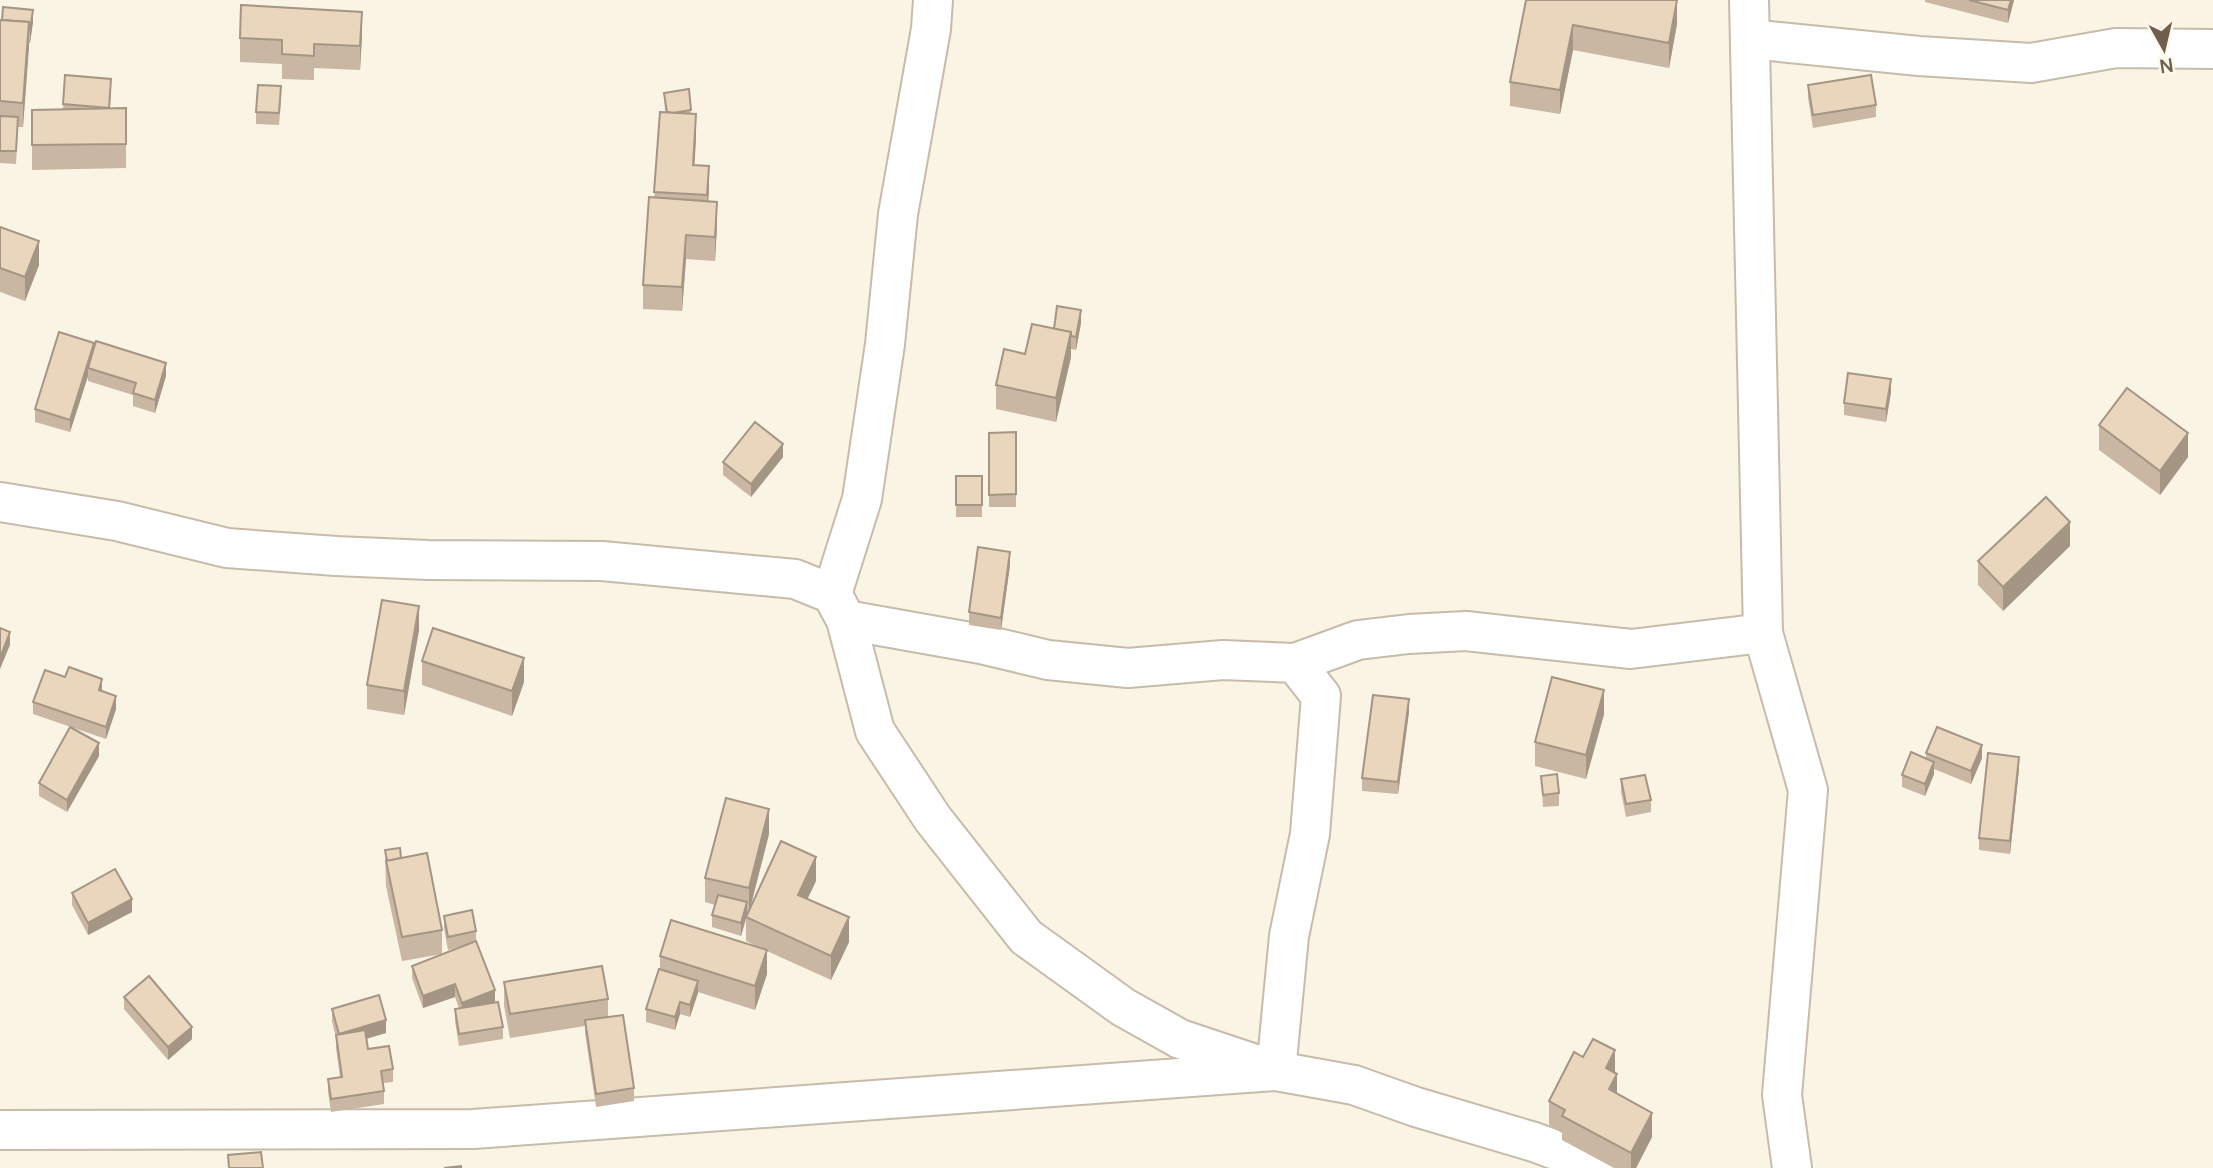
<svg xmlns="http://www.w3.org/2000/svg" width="2213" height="1168" viewBox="0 0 2213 1168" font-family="Manrope,sans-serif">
	<rect width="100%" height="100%" fill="#f9f4e4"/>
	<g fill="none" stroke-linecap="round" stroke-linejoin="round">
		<defs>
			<g id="minor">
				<polyline points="1749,0 1763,633 1808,790 1782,1095 1792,1168"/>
				<polyline points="1750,39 1919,56 2031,63 2116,48 2213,49"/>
				<polyline points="0,502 117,521 227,548 336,556 428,560 602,561 795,579 832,594 846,620 875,731 933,819 1026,937 1123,1007 1180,1039 1276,1071 1354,1085 1416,1107 1534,1142 1583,1160 1598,1168"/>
				<polyline points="832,594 862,499 885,344 898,214 931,29 933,0"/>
				<polyline points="1295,663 1358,640 1409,634 1466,631 1631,649 1763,633"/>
				<polyline points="0,1130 473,1129 1276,1071 1289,936 1310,834 1321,696 1295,663 1223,660 1128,668 1048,660 981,644 846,620"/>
			</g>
		</defs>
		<!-- minor casing -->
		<use href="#minor" stroke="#c7bbaa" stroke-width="42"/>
		<!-- minor -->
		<use href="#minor" stroke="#fff" stroke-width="38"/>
	</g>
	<!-- wall -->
	<g fill="#c9b7a3">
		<polygon points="1526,0 1677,24 1669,68 1573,50 1560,114 1510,106 1510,82"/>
		<polygon points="1925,0 2014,0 2008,23 1925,2"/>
		<polygon points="0,20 33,22 30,43 29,43 23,127 18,127 16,164 0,163"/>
		<polygon points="362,36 360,70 314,68 314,80 282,79 282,64 240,62 240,38"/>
		<polygon points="65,75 111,92 110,108 126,108 126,168 32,170 32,110 63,109"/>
		<polygon points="1808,85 1876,105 1876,117 1813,128 1808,98"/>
		<polygon points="689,89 691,114 696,139 694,165 709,190 708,201 717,226 715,261 686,259 682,311 643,309 643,285 665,112 664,93"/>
		<polygon points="281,99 279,125 256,124 256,112"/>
		<polygon points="0,227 39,265 25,301 0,292"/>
		<polygon points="1081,323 1076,350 1071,349 1071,357 1056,422 996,409 996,385 1025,354 1054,329"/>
		<polygon points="94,348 166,376 155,413 133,406 133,395 88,381 88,376 70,432 35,422 35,409"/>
		<polygon points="1891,392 1886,422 1844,415 1844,403"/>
		<polygon points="2099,425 2188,457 2160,495 2099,450"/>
		<polygon points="1016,432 1016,507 989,507 989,433"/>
		<polygon points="783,457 751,497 723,475 723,462"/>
		<rect x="956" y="476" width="26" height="41"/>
		<polygon points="2070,546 2003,611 1978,585 1978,561"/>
		<polygon points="1010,565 1001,630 969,625 969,612"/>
		<polygon points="419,630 404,715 367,709 367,685"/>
		<polygon points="422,661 524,682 512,716 422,685"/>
		<polygon points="102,691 116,709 106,739 33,714 33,702"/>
		<polygon points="1409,712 1398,794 1362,791 1362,778"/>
		<polygon points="1604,714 1586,779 1535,766 1535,742"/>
		<polygon points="1926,753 1982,758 1971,784 1934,769 1934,774 1925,796 1902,787 1902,775 1926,759"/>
		<polygon points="99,756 67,812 39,796 39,783"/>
		<polygon points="2019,769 2010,854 1979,850 1979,838"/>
		<polygon points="1541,776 1559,793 1559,806 1543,807"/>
		<polygon points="1621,779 1651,800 1651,812 1626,817 1621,792"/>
		<polygon points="769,834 750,907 816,881 807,899 849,942 831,980 767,951 767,974 755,1010 698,992 690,1017 680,1014 675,1030 646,1022 646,1009 660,969 660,956 760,948 746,941 746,920 741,936 712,927 712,915 715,905 705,902 705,878"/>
		<polygon points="385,850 401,858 442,930 442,954 459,947 448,950 444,928 444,916 476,931 476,942 503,1027 503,1039 459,1046 455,1021 455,1009 459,1008 455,997 423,1008 412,978 412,966 442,954 402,961 386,886"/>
		<polygon points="72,893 132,912 88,935 72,905"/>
		<polygon points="504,982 608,999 608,1017 634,1088 634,1101 596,1107 585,1033 585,1026 510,1038 504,1006"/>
		<polygon points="124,997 192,1039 168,1060 124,1009"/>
		<polygon points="332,1009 386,1033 366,1038 368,1049 393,1069 393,1082 383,1083 384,1091 384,1104 331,1112 328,1092 328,1079 340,1077 336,1048 336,1038 332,1021"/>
		<polygon points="1615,1073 1617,1094 1652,1137 1636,1168 1614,1168 1562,1140 1562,1133 1549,1125 1549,1101"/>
	</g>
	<!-- shaded-wall -->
	<g fill="#a49584">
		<polygon points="1677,0 1677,24 1669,68 1669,43"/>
		<polygon points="2011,0 2014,0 2008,23 2008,10"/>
		<polygon points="33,10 33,22 30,43 30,30"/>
		<polygon points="362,12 362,36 360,70 360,46"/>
		<polygon points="29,22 29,47 23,127 23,103"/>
		<polygon points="1573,25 1573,50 1560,114 1560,90"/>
		<polygon points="696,114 696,139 693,189 693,165"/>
		<polygon points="709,166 709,190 707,219 707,195"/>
		<polygon points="717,202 717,226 715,261 715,237"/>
		<polygon points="686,235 686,259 682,311 682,287"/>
		<polygon points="39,241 39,265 25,301 25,277"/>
		<polygon points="1081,310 1081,323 1076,350 1076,337"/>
		<polygon points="1071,332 1071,357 1056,422 1056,398"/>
		<polygon points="94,343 94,356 88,368 88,376 70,432 70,420"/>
		<polygon points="166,363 166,376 155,413 155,400"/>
		<polygon points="1891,379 1891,392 1886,422 1886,409"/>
		<polygon points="2188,433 2188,457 2160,495 2160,471"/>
		<polygon points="783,444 783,457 751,497 751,484"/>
		<polygon points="2070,522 2070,546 2003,611 2003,587"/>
		<polygon points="1010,552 1010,565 1001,630 1001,618"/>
		<polygon points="419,606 419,630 404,715 404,691"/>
		<polygon points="10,632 10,645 0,669 0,681 0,658"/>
		<polygon points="524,658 524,682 512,716 512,691"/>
		<polygon points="102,679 102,692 99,690"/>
		<polygon points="1604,690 1604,714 1586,779 1586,755"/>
		<polygon points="116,696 116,709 106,739 106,727"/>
		<polygon points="1409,699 1409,712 1398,794 1398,782"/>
		<polygon points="99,743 99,756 67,812 67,800"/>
		<polygon points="1982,745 1982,758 1971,784 1971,771"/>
		<polygon points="2019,757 2019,769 2010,854 2010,841"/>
		<polygon points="1934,762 1934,774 1925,796 1925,784"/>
		<polygon points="769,809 769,834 749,913 749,888"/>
		<polygon points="816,857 816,881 798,919 798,895"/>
		<polygon points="132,899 132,912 88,935 88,923"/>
		<polygon points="747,902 747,915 746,917 741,936 741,923"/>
		<polygon points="849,917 849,942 831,980 831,956"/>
		<polygon points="767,950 767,974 755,1010 755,986"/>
		<polygon points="698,981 698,993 690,1017 690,1005"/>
		<polygon points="455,984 455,997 423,1008 423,996"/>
		<polygon points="495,990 495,1003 462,1015 462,1003"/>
		<polygon points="680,1002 680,1014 675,1030 675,1017"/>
		<polygon points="386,1020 386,1033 339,1047 339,1034"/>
		<polygon points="192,1027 192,1039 168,1060 168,1047"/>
		<polygon points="1615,1050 1615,1074 1606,1068"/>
		<polygon points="1617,1074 1617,1098 1609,1089"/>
		<polygon points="1652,1113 1652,1137 1636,1168 1631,1168 1631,1153"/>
	</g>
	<!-- building -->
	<g fill="#ead5bd" stroke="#a49584" stroke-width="2">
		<polygon points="1526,0 1677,0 1669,43 1573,25 1560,90 1510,82"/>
		<polygon points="1969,0 2011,0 2008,10"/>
		<polygon points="241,5 362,12 360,46 314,44 314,56 282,54 282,40 240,38"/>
		<polygon points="3,7 33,10 30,30 29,30 29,22 2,20"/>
		<polygon points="0,20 29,22 23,103 0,101"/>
		<polygon points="65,75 111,79 109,108 63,104"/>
		<polygon points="1871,75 1876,105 1813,115 1808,85"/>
		<polygon points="258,85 281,86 279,113 256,112"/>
		<polygon points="689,89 691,110 673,113 667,112 664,93"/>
		<polygon points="126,108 126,144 32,145 32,110"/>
		<polygon points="660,112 696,114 693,165 709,166 707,195 654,192"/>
		<polygon points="0,116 18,117 16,151 0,151"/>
		<polygon points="649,197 717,202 715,237 686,235 682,287 643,285"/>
		<polygon points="0,227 39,241 25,277 0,268"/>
		<polygon points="1057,306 1081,310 1076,337 1071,336 1071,332 1054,329"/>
		<polygon points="1032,324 1071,332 1056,398 996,385 1004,349 1025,354"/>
		<polygon points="59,332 94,343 70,420 35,409"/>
		<polygon points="96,341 166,363 155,400 133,393 136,383 88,368"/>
		<polygon points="1848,373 1891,379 1886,409 1844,403"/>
		<polygon points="2127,388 2188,433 2160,471 2099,425"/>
		<polygon points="755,422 783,444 751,484 723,462"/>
		<polygon points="1016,432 1016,494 989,495 989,433"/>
		<rect x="956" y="476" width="26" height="29"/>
		<polygon points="2046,497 2070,522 2003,587 1978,561"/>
		<polygon points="978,547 1010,552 1001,618 969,612"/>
		<polygon points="382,600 419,606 404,691 367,685"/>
		<polygon points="0,628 10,632 0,658"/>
		<polygon points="433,628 524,658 512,691 422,661"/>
		<polygon points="69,667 102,679 99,690 116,696 106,727 33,702 45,670 65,677"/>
		<polygon points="1552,677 1604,690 1586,755 1535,742"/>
		<polygon points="1373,695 1409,699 1398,782 1362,778"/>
		<polygon points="70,727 99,743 67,800 39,783"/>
		<polygon points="1937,727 1982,745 1971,771 1926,753"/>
		<polygon points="1911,752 1934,762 1925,784 1902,775"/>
		<polygon points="1988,753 2019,757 2010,841 1979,838"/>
		<polygon points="1557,774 1559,793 1543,795 1541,776"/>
		<polygon points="1645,775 1651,800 1626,804 1621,779"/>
		<polygon points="726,798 769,809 749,888 705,878"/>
		<polygon points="781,841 816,857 798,895 849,917 831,956 746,917"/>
		<polygon points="400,848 401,858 387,861 385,850"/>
		<polygon points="427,853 442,930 402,937 386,861"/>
		<polygon points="115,869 132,899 88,923 72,893"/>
		<polygon points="718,895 747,902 741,923 712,915"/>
		<polygon points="472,910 476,931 448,937 444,916"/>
		<polygon points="671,920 767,950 755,986 660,956"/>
		<polygon points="476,941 495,990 462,1003 455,984 423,996 412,966"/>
		<polygon points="602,966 608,999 510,1014 504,982"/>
		<polygon points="659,969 698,981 690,1005 680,1002 675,1017 646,1009"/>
		<polygon points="149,976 192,1027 168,1047 124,997"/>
		<polygon points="379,995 386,1020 339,1034 332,1009"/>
		<polygon points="498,1002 503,1027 459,1034 455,1009"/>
		<polygon points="623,1015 634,1088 596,1094 585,1020"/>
		<polygon points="365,1030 368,1049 389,1046 393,1069 381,1071 384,1091 331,1099 328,1079 342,1077 336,1035"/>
		<polygon points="1593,1039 1615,1050 1606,1068 1617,1074 1609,1089 1652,1113 1631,1153 1562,1116 1565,1110 1549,1101 1574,1052 1583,1057"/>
		<polygon points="261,1152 263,1168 229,1168 228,1155"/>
		<polygon points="461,1166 461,1168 444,1168"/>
	</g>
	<!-- north arrow -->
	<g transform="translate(2164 49) rotate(172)" stroke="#fdf8ea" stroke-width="5" paint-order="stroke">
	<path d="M0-5L12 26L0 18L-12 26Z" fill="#6f5e4d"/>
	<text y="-10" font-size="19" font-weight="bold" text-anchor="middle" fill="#6f5e4d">N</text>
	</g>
</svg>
